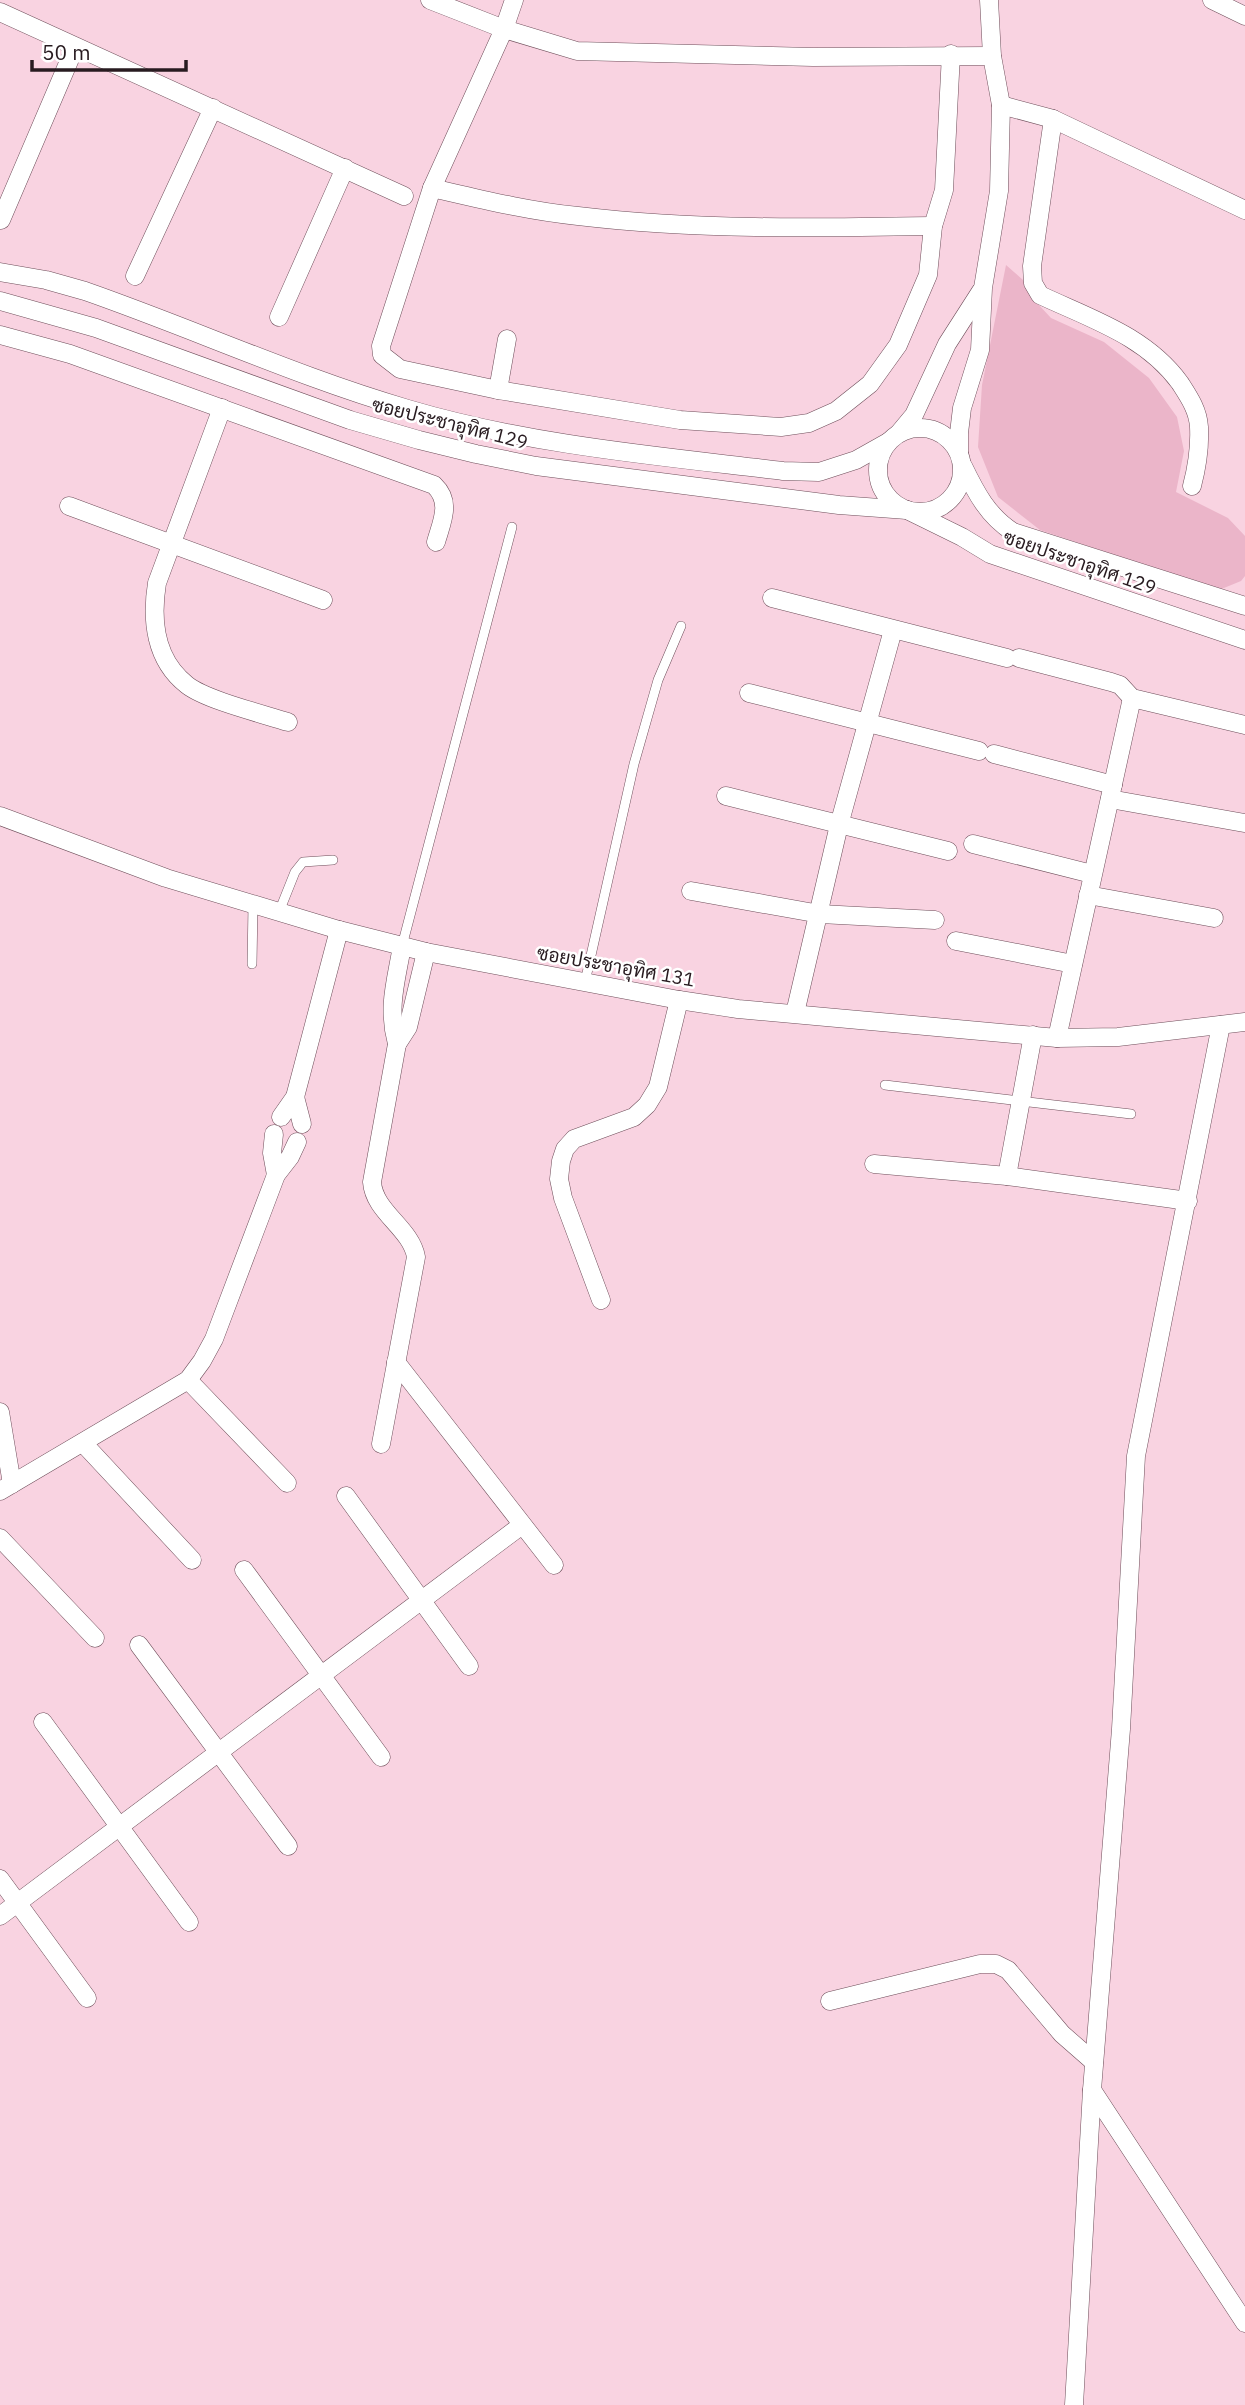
<svg xmlns="http://www.w3.org/2000/svg" width="1245" height="2405" viewBox="0 0 1245 2405" font-family="'IBM Plex Sans',Sarabun,sans-serif">
	<rect width="100%" height="100%" fill="#f9d3e1"/>
	<!-- park -->
	<polygon fill="#ebb5c9" points="1006,265 1023,280 1038,304 1051,318 1104,342 1149,378 1177,417 1184,451 1176,492 1228,518 1245,536 1245,576 1241,581 1219,590 1040,530 998,497 978,447 982,385"/>
	<g fill="none" stroke-linecap="round" stroke-linejoin="round">
		<defs>
			<g id="service">
				<polyline points="279,912 295,872 303,862 333,860"/>
				<polyline points="402,946 512,527"/>
				<polyline points="252,964 253,905"/>
				<polyline points="585,982 634,764 658,680 681,626"/>
				<polyline points="885,1085 1131,1114"/>
			</g>
			<g id="minor">
				<polyline points="430,0 504,29 577,51 813,57 992,56"/>
				<polyline points="514,0 504,29 432,188 381,346 382,355 400,369 498,390 680,420 781,427 809,423 836,411 870,384 898,345 928,275 933,226 944,190 951,54"/>
				<polyline points="1212,0 1245,16"/>
				<polyline points="0,12 404,196"/>
				<polyline points="1001,105 1053,119 1245,210"/>
				<path d="M1053,119L1032,266L1033,283L1040,295C1091,319 1146,336 1180,383C1189,397 1198,410 1199,427C1200,447 1197,467 1192,486"/>
				<path d="M432,188C480,199 528,211 578,216C696,230 814,228 933,226"/>
				<polyline points="1,220 75,47"/>
				<path d="M0,272L46,280L85,291C194,329 298,377 408,409C530,445 658,456 783,471L819,472L856,460L888,442"/>
				<polyline points="135,276 213,108"/>
				<polyline points="0,301 96,328 350,420 419,440 476,454 536,466 839,505 907,510 962,537 990,554 1245,640"/>
				<polyline points="279,317 345,168"/>
				<path d="M0,335L70,354L434,485C452,502 442,521 436,542"/>
				<polyline points="498,390 507,339"/>
				<path d="M222,408L157,583C151,620 155,660 187,685C206,700 263,714 288,722"/>
				<circle cx="920" cy="470" r="42"/>
				<polyline points="899,433 914,415 947,344 981,291"/>
				<polyline points="959,453 959,433 962,408 980,350 983,288 999,191 1001,105 992,56 989,0"/>
				<path d="M963,466C976,493 988,516 1013,532L1245,606"/>
				<polyline points="69,506 323,600"/>
				<polyline points="772,598 1007,658"/>
				<polyline points="1019,658 1111,682 1120,685 1132,698 1245,725"/>
				<polyline points="749,693 979,751"/>
				<polyline points="994,754 1113,785"/>
				<polyline points="726,796 948,851"/>
				<polyline points="1110,799 1244,823"/>
				<polyline points="0,816 166,878 339,930 426,952 679,1000 738,1009 1057,1038 1118,1037 1245,1022"/>
				<polyline points="973,844 1092,874"/>
				<polyline points="691,891 820,914 935,920"/>
				<polyline points="1088,895 1214,918"/>
				<polyline points="956,941 1073,964"/>
				<polyline points="795,1013 839,825 893,630"/>
				<polyline points="1057,1038 1132,698"/>
				<polyline points="397,1044 408,1027 426,952"/>
				<polyline points="295,1097 302,1124"/>
				<polyline points="281,1117 295,1097 339,930"/>
				<polyline points="274,1134 272,1153 276,1175"/>
				<polyline points="874,1164 1007,1176 1188,1201"/>
				<polyline points="1007,1176 1033,1035"/>
				<polyline points="601,1300 563,1198 559,1179 561,1161 565,1149 574,1139 634,1117 647,1105 658,1087 679,1000"/>
				<polyline points="396,1362 554,1565"/>
				<polyline points="188,1380 287,1483"/>
				<polyline points="0,1412 12,1484"/>
				<polyline points="83,1443 192,1560"/>
				<path d="M381,1444L416,1257C411,1228 374,1212 372,1182L397,1044C387,1007 396,982 402,946"/>
				<polyline points="0,1491 188,1380 202,1361 214,1339 276,1175 290,1157 297,1142"/>
				<polyline points="346,1496 469,1666"/>
				<polyline points="0,1538 95,1638"/>
				<polyline points="244,1570 381,1757"/>
				<polyline points="139,1645 288,1846"/>
				<polyline points="43,1722 189,1922"/>
				<polyline points="0,1879 87,1998"/>
				<polyline points="0,1916 522,1525"/>
				<polyline points="830,2001 980,1964 996,1964 1008,1970 1062,2034 1094,2062"/>
				<polyline points="1092,2090 1245,2323"/>
				<polyline points="1074,2405 1092,2090 1121,1729 1136,1456 1221,1025"/>
			</g>
		</defs>
		<!-- service casing -->
		<use href="#service" stroke="#6e4e5a" stroke-width="10"/>
		<!-- minor casing -->
		<use href="#minor" stroke="#6e4e5a" stroke-width="19"/>
		<!-- service -->
		<use href="#service" stroke="#fff" stroke-width="9"/>
		<!-- minor -->
		<use href="#minor" stroke="#fff" stroke-width="18"/>
	</g>
	<g text-anchor="middle" stroke-width="5" stroke-linejoin="round" paint-order="stroke">
		<!-- street labels -->
		<g font-size="19" fill="#281b20" stroke="#fff">
			<text transform="translate(450 423) rotate(14)" y="7">ซอยประชาอุทิศ 129</text>
			<text transform="translate(1080 562) rotate(19)" y="7">ซอยประชาอุทิศ 129</text>
			<text transform="translate(616 966) rotate(10)" y="7">ซอยประชาอุทิศ 131</text>
		</g>
	</g>
	<!-- scale -->
	<path d="M32 60v10h154v-10" fill="none" stroke="#281b20" stroke-width="3.5"/>
	<text x="42" y="60" font-size="21" fill="#281b20" stroke="#ffffff" stroke-width="5" paint-order="stroke">50 m</text>
</svg>
